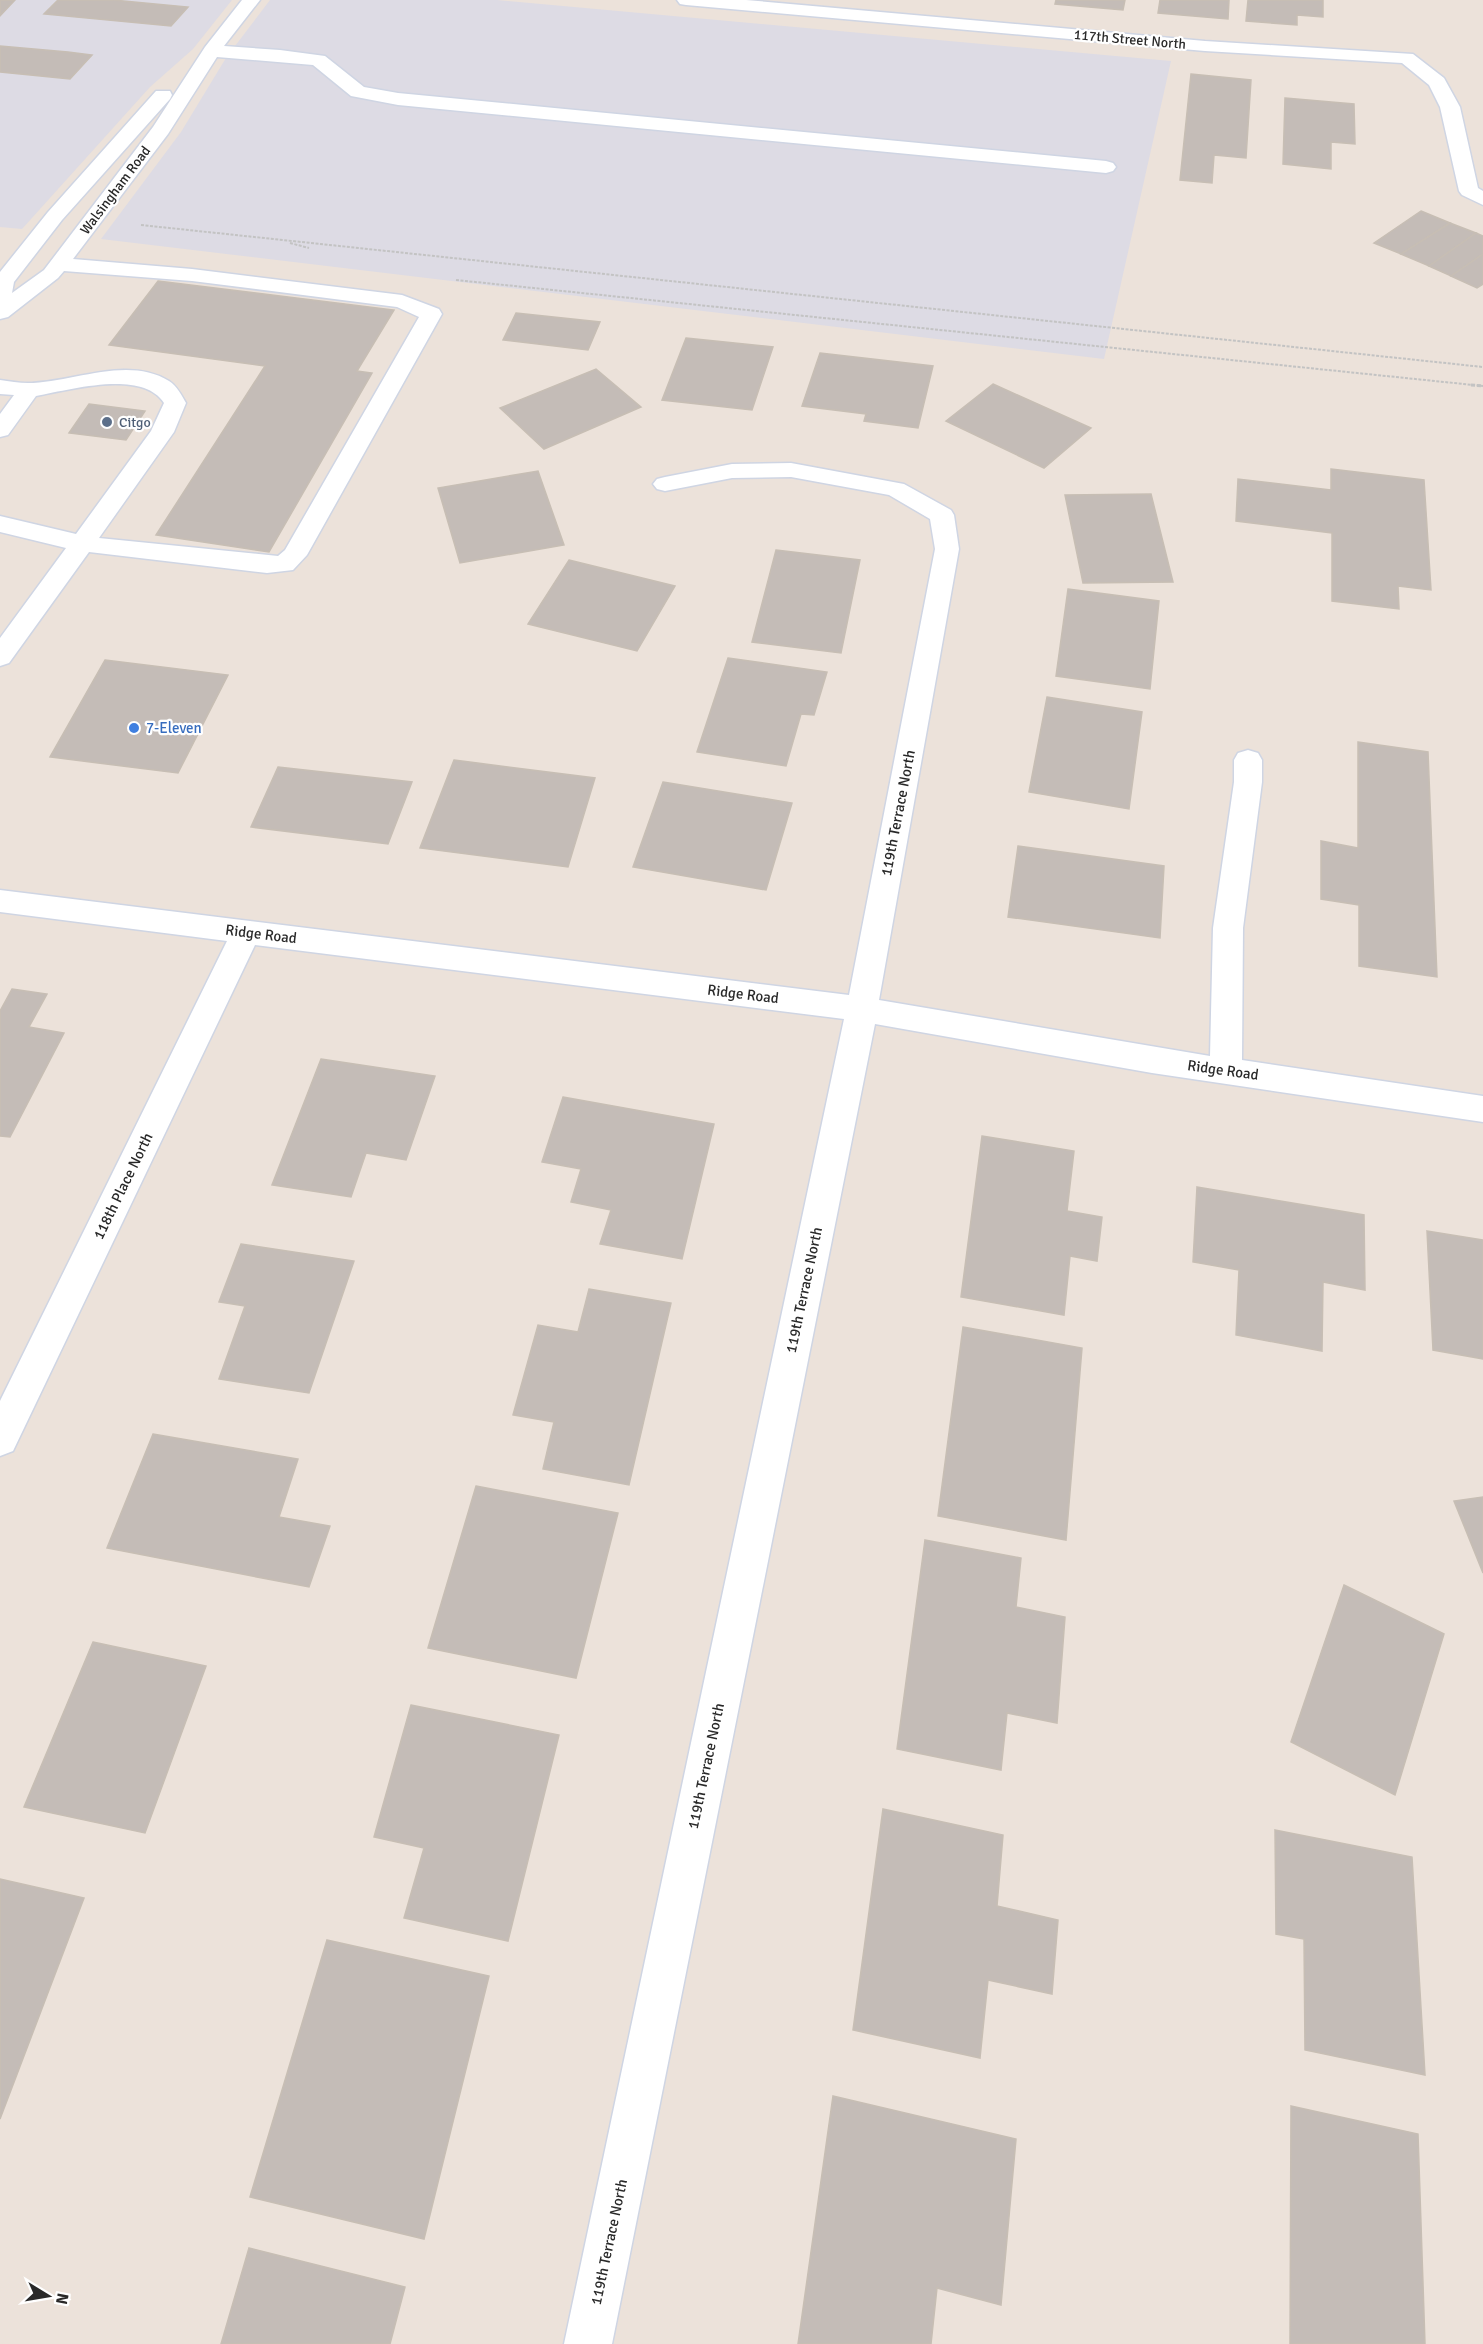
<svg xmlns="http://www.w3.org/2000/svg" width="1483" height="2344" viewBox="0 0 1483 2344" font-family="Signika,sans-serif">
	<rect width="100%" height="100%" fill="#ece2da"/>
	<!-- industrial -->
	<g fill="#dddbe4">
		<polygon points="0,0 232,0 193,49 150,87 22,229 0,227"/>
		<polygon points="270,0 497,0 1171,61 1104,359 101,239 181,132 229,53 237,47 235,46"/>
	</g>
	<!-- building -->
	<g fill="#c4bcb7" stroke="#c7beb4" stroke-width="1.5">
		<polygon points="0,0 15,0 0,16"/>
		<polygon points="58,0 113,0 188,7 171,26 44,14"/>
		<polygon points="1056,0 1125,0 1123,10 1055,4"/>
		<polygon points="1160,0 1229,0 1228,19 1158,13"/>
		<polygon points="1248,0 1323,0 1323,17 1297,15 1297,25 1246,21"/>
		<polygon points="0,46 68,52 92,55 70,79 0,72"/>
		<polygon points="1191,74 1251,80 1246,158 1214,155 1212,183 1180,180"/>
		<polygon points="1285,98 1354,104 1355,144 1331,142 1331,169 1283,164"/>
		<polygon points="1421,211 1450,223 1401,254 1374,243"/>
		<polygon points="1450,223 1476,233 1429,266 1401,254"/>
		<polygon points="1476,233 1483,236 1483,254 1451,276 1429,266"/>
		<polygon points="1483,254 1483,284 1477,288 1451,276"/>
		<polygon points="158,281 394,310 357,371 372,373 269,552 156,535 265,366 109,345"/>
		<polygon points="516,313 600,322 588,350 503,340"/>
		<polygon points="686,338 773,347 752,410 662,400"/>
		<polygon points="820,353 933,366 918,428 864,421 866,414 802,406"/>
		<polygon points="596,369 641,407 544,449 500,408"/>
		<polygon points="993,384 1091,428 1044,468 946,421"/>
		<polygon points="89,404 145,411 126,440 69,433"/>
		<polygon points="1331,469 1424,480 1431,590 1398,586 1399,609 1332,601 1332,533 1236,521 1238,479 1331,490"/>
		<polygon points="538,471 564,545 460,563 438,488"/>
		<polygon points="1151,494 1173,582 1083,583 1065,495"/>
		<polygon points="776,550 860,560 841,653 752,642"/>
		<polygon points="569,560 675,586 637,651 528,624"/>
		<polygon points="1068,589 1159,601 1150,689 1056,676"/>
		<polygon points="728,658 827,672 814,715 801,714 786,766 697,752"/>
		<polygon points="105,660 228,675 178,773 50,757"/>
		<polygon points="1047,697 1142,712 1129,809 1029,792"/>
		<polygon points="1358,742 1428,752 1437,977 1359,966 1359,905 1321,899 1321,841 1358,848"/>
		<polygon points="454,760 595,778 568,867 420,848"/>
		<polygon points="278,767 412,782 388,844 251,827"/>
		<polygon points="663,782 792,803 766,890 633,867"/>
		<polygon points="1018,846 1164,866 1160,938 1008,917"/>
		<polygon points="12,989 47,994 29,1027 64,1033 10,1137 0,1136 0,1011"/>
		<polygon points="321,1059 435,1076 406,1160 366,1153 351,1197 272,1185"/>
		<polygon points="563,1097 714,1124 682,1259 600,1244 611,1210 571,1202 581,1169 542,1162"/>
		<polygon points="982,1136 1074,1151 1067,1211 1102,1217 1097,1261 1070,1256 1064,1315 961,1297"/>
		<polygon points="1197,1187 1364,1215 1365,1290 1323,1282 1322,1351 1236,1335 1239,1270 1193,1262"/>
		<polygon points="1427,1231 1483,1240 1483,1359 1433,1350"/>
		<polygon points="241,1244 354,1261 309,1393 219,1379 245,1306 219,1302"/>
		<polygon points="589,1289 671,1303 629,1485 543,1469 554,1422 513,1415 538,1325 578,1332"/>
		<polygon points="963,1327 1082,1348 1066,1540 938,1516"/>
		<polygon points="153,1434 298,1459 279,1517 330,1526 309,1587 107,1548"/>
		<polygon points="476,1486 618,1513 576,1678 428,1648"/>
		<polygon points="1483,1497 1483,1573 1454,1501"/>
		<polygon points="925,1540 1021,1558 1016,1607 1065,1617 1057,1723 1007,1713 1001,1770 897,1749"/>
		<polygon points="1344,1585 1444,1634 1395,1795 1291,1742"/>
		<polygon points="93,1642 206,1666 145,1833 24,1807"/>
		<polygon points="411,1705 559,1735 508,1941 404,1918 424,1848 374,1837"/>
		<polygon points="883,1809 1003,1835 997,1906 1058,1920 1052,1994 988,1980 980,2058 853,2030"/>
		<polygon points="1275,1830 1412,1857 1425,2075 1305,2050 1304,1939 1276,1934"/>
		<polygon points="0,1879 84,1898 0,2119"/>
		<polygon points="327,1940 489,1976 424,2239 250,2197"/>
		<polygon points="833,2096 1016,2139 1001,2305 937,2288 931,2344 798,2344"/>
		<polygon points="1291,2106 1418,2134 1425,2344 1290,2344"/>
		<polygon points="249,2248 405,2287 390,2344 221,2344"/>
	</g>
	<g fill="none" stroke-linecap="round" stroke-linejoin="round">
		<defs>
			<g id="minor">
				<path d="M242,0H260L224,46L280,50L325,56L364,87L398,93L1106,161L1113,163L1116,167L1113,171L1106,173L398,105L351,96L313,65L217,57L168,134L73,259L192,269L402,295L439,309L442,314L307,555L293,570L267,573L89,552L9,663L0,666V638L66,548L0,532V516L76,534L151,431L164,403C142,369 70,390 36,396L8,435L0,437V414L14,395L0,394V380C9,381 19,383 28,383C71,383 128,355 169,381C177,386 182,396 186,403L174,432L99,538L278,556L285,550L419,317L397,307L192,281L64,271L58,278L8,317L0,319V272L48,212L156,91H170L172,95L170,99L62,220L14,282L12,293L44,270L153,127L205,47Z"/>
				<polygon points="677,0 746,0 1205,41 1413,54 1444,78 1460,107 1478,188 1483,191 1483,205 1462,195 1459,191 1440,107 1429,85 1402,63 1205,51 686,5 680,4"/>
				<polygon points="791,463 904,484 951,510 954,515 959,549 879,1000 1210,1056 1213,928 1234,782 1234,760 1238,753 1248,750 1258,753 1262,760 1262,782 1243,928 1242,1060 1483,1096 1483,1122 1152,1073 875,1024 612,2344 564,2344 844,1019 255,945 13,1451 0,1456 0,1401 227,941 0,912 0,890 849,995 935,549 930,519 889,495 791,477 732,478 665,491 657,489 653,484 657,479 665,477 732,464"/>
			</g>
		</defs>
		<!-- minor casing -->
		<use href="#minor" stroke="#cfd5e3" stroke-width="3"/>
		<!-- path-far1 -->
		<g stroke="#c3c3c3" stroke-width="2" stroke-dasharray="3 1.5" stroke-linecap="butt">
			<polyline points="141,225 1483,367"/>
			<polyline points="290,243 309,248"/>
			<polyline points="456,280 1483,386"/>
		</g>
		<!-- path -->
		<polyline stroke="#c3c3c3" stroke-width="3" stroke-dasharray="4 2" stroke-linecap="butt" points="1471,385 1483,386"/>
		<!-- minor -->
		<use href="#minor" fill="#fff" fill-rule="evenodd"/>
	</g>
	<!-- markers -->
	<circle fill="#5c6f8a" stroke="#fff" stroke-width="2" cx="107" cy="422" r="6"/>
	<circle fill="#3f7fe0" stroke="#fff" stroke-width="2" cx="134" cy="728" r="6"/>
	<g text-anchor="middle" stroke-width="4.5" stroke-linejoin="round" paint-order="stroke">
		<!-- far-street labels -->
		<g font-size="14" fill="#292929" stroke="#fff">
			<text transform="translate(1130 39) rotate(5)" y="5">117th Street North</text>
			<text transform="translate(115 190) rotate(-53)" y="5">Walsingham Road</text>
		</g>
		<!-- far-service labels -->
		<g font-size="14" fill="#4e5e75" stroke="#fff" text-anchor="start">
			<text x="119" y="427">Citgo</text>
		</g>
		<!-- shop labels -->
		<g font-size="15" fill="#366cbe" stroke="#fff" text-anchor="start">
			<text x="146" y="733">7-Eleven</text>
		</g>
		<!-- street labels -->
		<g font-size="15" fill="#292929" stroke="#fff">
			<text transform="translate(898 813) rotate(-79)" y="5">119th Terrace North</text>
			<text transform="translate(261 934) rotate(7)" y="5">Ridge Road</text>
			<text transform="translate(743 994) rotate(7)" y="5">Ridge Road</text>
			<text transform="translate(1223 1070) rotate(8)" y="5">Ridge Road</text>
			<text transform="translate(123 1186) rotate(-64)" y="5">118th Place North</text>
			<text transform="translate(804 1290) rotate(-78)" y="5">119th Terrace North</text>
			<text transform="translate(706 1766) rotate(-78)" y="5">119th Terrace North</text>
			<text transform="translate(609 2242) rotate(-78)" y="5">119th Terrace North</text>
		</g>
	</g>
	<!-- north arrow -->
	<g transform="translate(48 2296) rotate(101)" stroke="#ffffff" stroke-width="4.5" paint-order="stroke">
	<path d="M0-4.5L10 22L0 15L-10 22Z" fill="#292929"/>
	<text y="-9" font-size="16" font-weight="bold" text-anchor="middle" fill="#292929">N</text>
	</g>
</svg>
